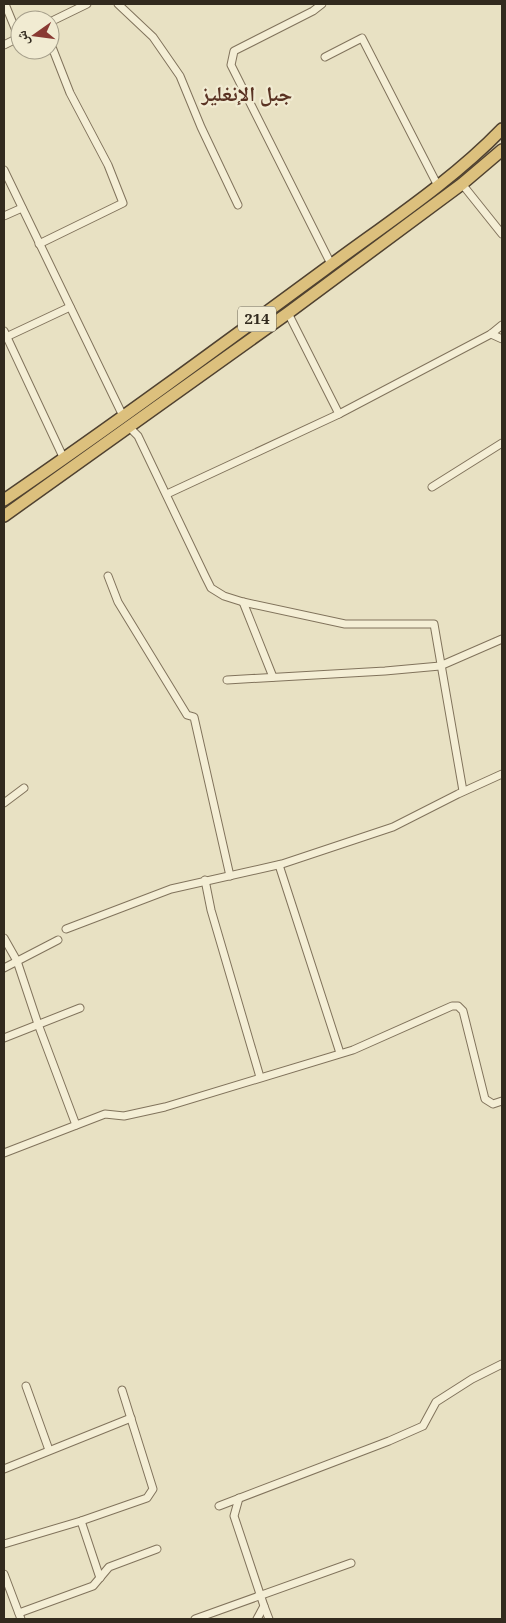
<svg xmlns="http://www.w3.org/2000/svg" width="506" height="1623" viewBox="0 0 506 1623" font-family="Georgia,'Noto Naskh Arabic',serif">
	<rect width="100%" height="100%" fill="#e8e1c3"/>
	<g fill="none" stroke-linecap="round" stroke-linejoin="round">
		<defs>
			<g id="minor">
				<polyline points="5,4 19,38"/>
				<polyline points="118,4 153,37 180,76 201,127 238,205"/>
				<polyline points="322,4 313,11 234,51 231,65 331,264"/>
				<polyline points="50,22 87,4"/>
				<polyline points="4,45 20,37"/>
				<polyline points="325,57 362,38 438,186"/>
				<polyline points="4,170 123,416"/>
				<polyline points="462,184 502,234"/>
				<polyline points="4,216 22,208"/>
				<polyline points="39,244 123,203 108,165 70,93 50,42"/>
				<polyline points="288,313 339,414"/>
				<polyline points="4,331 64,459"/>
				<polyline points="491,334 502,339"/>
				<polyline points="4,338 70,307"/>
				<polyline points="129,427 138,436 205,576 211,588 224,596 243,602 345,624 434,624 463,791"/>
				<polyline points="432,487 502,443"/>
				<polyline points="167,494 339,414 491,334 502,325"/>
				<polyline points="108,576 118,602 187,715 194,717 230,876"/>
				<polyline points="243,602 273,677"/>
				<polyline points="227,680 385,671 440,666 502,639"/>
				<polyline points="4,803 24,788"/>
				<polyline points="279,865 340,1053"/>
				<polyline points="205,880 211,910 260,1077"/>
				<polyline points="66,929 171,889 282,864 393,827 458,794 502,774"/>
				<polyline points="4,938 17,961 38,1024 76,1125"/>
				<polyline points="4,968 58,940"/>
				<polyline points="4,1038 80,1008"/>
				<polyline points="4,1153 105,1114 124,1116 165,1107 353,1050 452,1006 458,1006 463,1011 485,1099 493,1104 502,1101"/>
				<polyline points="26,1386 49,1450"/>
				<polyline points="4,1469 131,1418"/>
				<polyline points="239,1498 234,1516 264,1606 257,1619"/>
				<polyline points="219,1506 389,1441 423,1426 436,1402 472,1379 502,1364"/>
				<polyline points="81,1521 100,1578"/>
				<polyline points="4,1544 81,1521 147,1498 153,1489 122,1390"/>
				<polyline points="4,1574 21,1619"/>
				<polyline points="264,1606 269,1619"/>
				<polyline points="19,1613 93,1586 109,1567 157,1549"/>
				<polyline points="195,1619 351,1563"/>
			</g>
			<g id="trunk">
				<path d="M4,500C112,426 218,348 324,270C383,226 451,182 502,129"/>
				<polyline points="4,516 288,313 462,184 502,150"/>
			</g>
		</defs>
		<!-- minor casing -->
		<use href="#minor" stroke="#81735c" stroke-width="9"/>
		<!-- trunk casing -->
		<use href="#trunk" stroke="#4f4130" stroke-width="14"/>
		<!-- minor -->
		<use href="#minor" stroke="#f4eed5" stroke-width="7"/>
		<!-- trunk -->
		<use href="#trunk" stroke="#dcc07d" stroke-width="11"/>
	</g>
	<g text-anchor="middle" stroke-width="4.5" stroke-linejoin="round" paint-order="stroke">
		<!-- shield labels -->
		<rect fill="#f1ebd2" stroke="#6b6454" stroke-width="1" x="238" y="306.5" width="38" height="25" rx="4"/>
		<g font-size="15" font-weight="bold" fill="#322a1e">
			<text x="257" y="324">214</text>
		</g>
		<!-- district labels -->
		<g font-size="21" font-weight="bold" fill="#5a3323" stroke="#f1ebd2">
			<text x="247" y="101">جبل الإنغليز</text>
		</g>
	</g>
	<!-- border -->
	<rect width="506" height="1623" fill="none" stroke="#322a1e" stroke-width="10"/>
	<!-- north arrow -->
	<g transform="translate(35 35) rotate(256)"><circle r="24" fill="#f1ebd2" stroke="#a59e8a"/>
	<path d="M0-4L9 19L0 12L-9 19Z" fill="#893a33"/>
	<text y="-8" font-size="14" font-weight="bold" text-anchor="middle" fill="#322a1e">ش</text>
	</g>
</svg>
